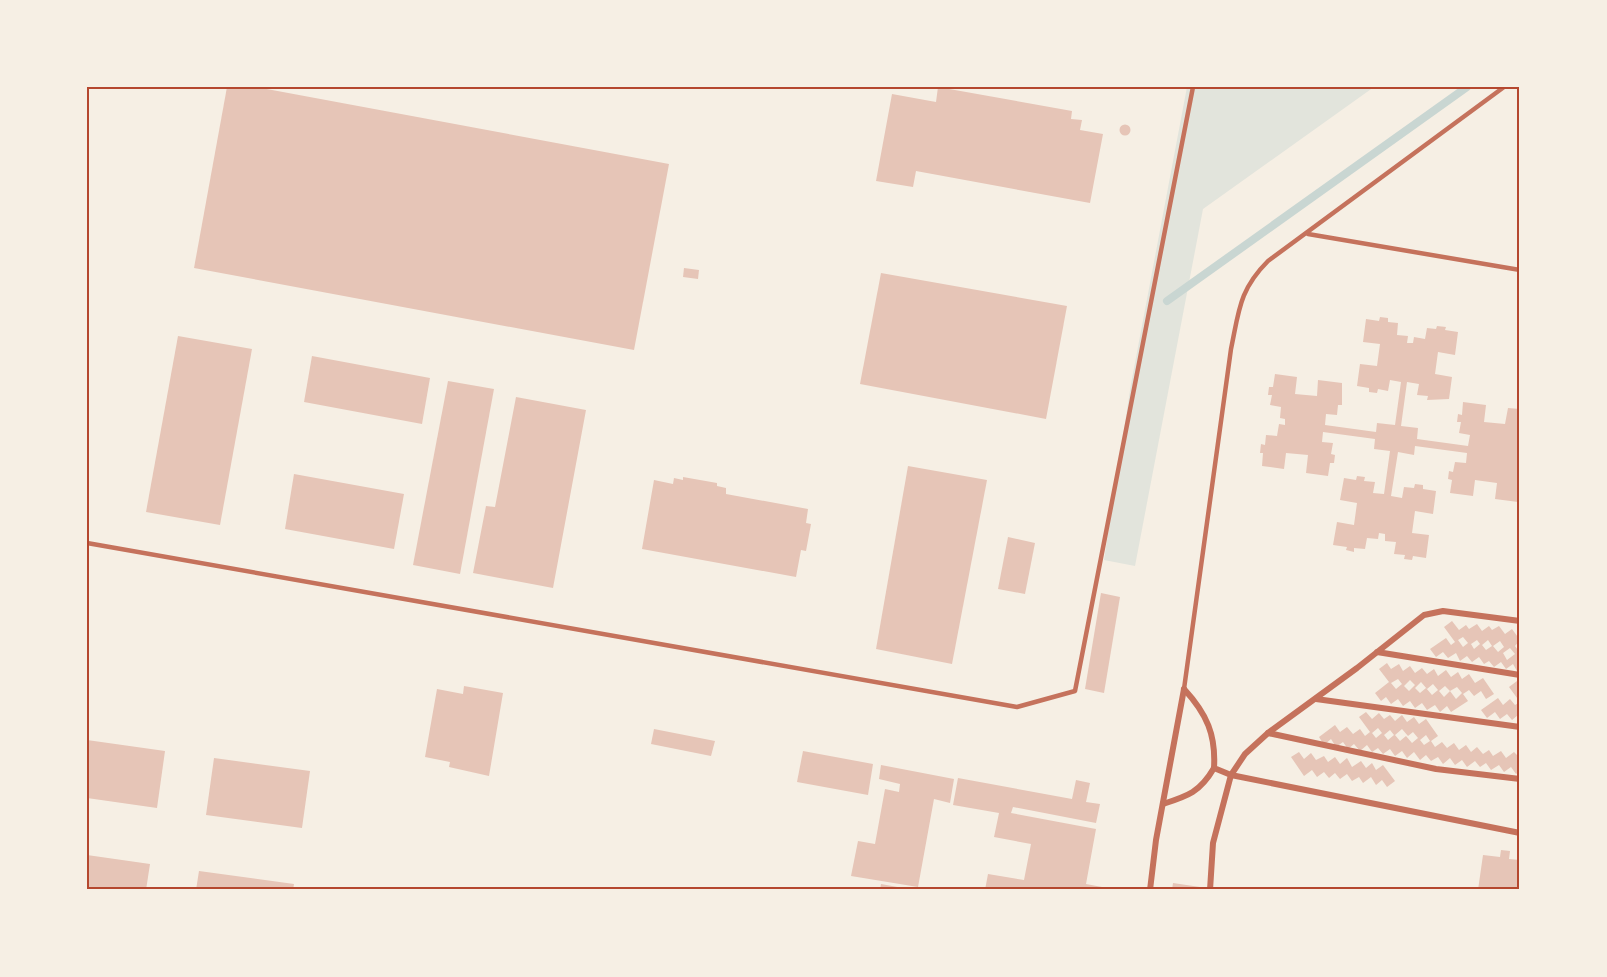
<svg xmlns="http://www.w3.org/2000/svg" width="1607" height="977" viewBox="0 0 1607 977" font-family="Raleway,sans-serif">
	<rect width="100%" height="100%" fill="#f6efe4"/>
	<!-- green -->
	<polygon fill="#e2e4dc" points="1187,87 1374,87 1203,209 1135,566 1104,560 1131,384"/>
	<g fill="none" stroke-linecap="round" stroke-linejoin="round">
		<!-- stream -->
		<polyline stroke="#c9d6d2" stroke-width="8" points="1167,301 1467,87"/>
	</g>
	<!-- building -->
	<g fill="#e6c5b7" fill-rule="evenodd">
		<polygon points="227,87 256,87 669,164 634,350 194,268"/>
		<polygon points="938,87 1072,111 1071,119 1082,120 1080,130 1103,134 1090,203 916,171 913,187 876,181 892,94 936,102"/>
		<circle cx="1125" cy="130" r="5.5"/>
		<polygon points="684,268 699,270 698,279 683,277"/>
		<polygon points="881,273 1067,306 1046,419 860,384"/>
		<polygon points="1380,317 1388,318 1388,322 1398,323 1397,335 1408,336 1407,343 1413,343 1414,337 1425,339 1427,328 1436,329 1437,326 1446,327 1445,330 1458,332 1455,355 1438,352 1435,374 1452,377 1449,399 1427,400 1428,396 1417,395 1419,384 1407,382 1401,426 1418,428 1417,439 1468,446 1470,435 1459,433 1461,422 1457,422 1458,414 1462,415 1463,402 1486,405 1484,422 1505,424 1508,408 1520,409 1518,502 1495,499 1497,483 1475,480 1473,496 1450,493 1452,480 1448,479 1449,471 1453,472 1455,462 1466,463 1467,453 1415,446 1414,455 1398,452 1391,496 1402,498 1404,487 1414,488 1415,484 1423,485 1423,489 1436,491 1433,514 1415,511 1412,533 1429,535 1426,558 1413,556 1412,560 1404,559 1405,555 1394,554 1396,542 1385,541 1385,534 1379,533 1378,539 1367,538 1365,549 1354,548 1354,552 1346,550 1347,547 1333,545 1337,522 1354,525 1357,503 1340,500 1344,478 1356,480 1357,476 1365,477 1364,481 1375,482 1373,493 1384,494 1390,451 1374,449 1375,439 1323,432 1322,442 1333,443 1331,454 1335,455 1334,463 1330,463 1328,476 1306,473 1308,455 1286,453 1284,469 1262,466 1263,453 1260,453 1261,444 1265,445 1266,435 1277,436 1279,424 1285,425 1285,419 1280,418 1281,407 1270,405 1272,395 1268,395 1269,387 1273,387 1275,374 1297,377 1295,394 1317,396 1318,380 1342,383 1342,405 1338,405 1337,415 1326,414 1325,425 1376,432 1377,423 1395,425 1401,382 1390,380 1388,391 1378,389 1377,393 1369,392 1369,388 1357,386 1360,364 1377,366 1380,344 1363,342 1366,319 1379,321"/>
		<polygon points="178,336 252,349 220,525 146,512"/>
		<polygon points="312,356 430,378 422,424 304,402"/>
		<polygon points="448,381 494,389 460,574 413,565"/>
		<polygon points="516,397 586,410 553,588 473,573 486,506 495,507"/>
		<polygon points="908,466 987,480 952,664 876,649"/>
		<polygon points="294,474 404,494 394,549 285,529"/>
		<polygon points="683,477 717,483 717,486 726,488 726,494 808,509 806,523 811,524 806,551 801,550 796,577 642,549 654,480 673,484 674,478 683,480"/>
		<polygon points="1008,537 1035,543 1025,594 998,589"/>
		<polygon points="1101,593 1120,597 1104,693 1085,689"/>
		<path d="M1452,621L1459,630L1466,625L1469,629L1477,624L1482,631L1489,626L1492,630L1499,626L1505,634L1512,629L1520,640L1515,646L1520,653V669L1517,671L1513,664L1506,669L1501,662L1494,667L1489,661L1484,664L1479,657L1472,662L1467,656L1460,661L1456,653L1448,658L1443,652L1436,657L1430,649L1446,638L1451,645L1455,642L1444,627ZM1463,637L1468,643L1463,647L1458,640ZM1477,640L1480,644L1474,649L1471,644ZM1488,640L1492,646L1486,650L1482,645ZM1500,641L1504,647L1498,652L1493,646ZM1510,648L1515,654L1507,660L1503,653Z"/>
		<path d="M1387,663L1391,669L1399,664L1403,671L1410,666L1415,673L1422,668L1427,674L1434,669L1438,676L1446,670L1451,677L1458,672L1462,679L1469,674L1475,683L1483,678L1494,694L1486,699L1481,691L1474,696L1469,690L1463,694L1468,701L1451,712L1447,706L1440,712L1435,705L1427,710L1422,703L1415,708L1410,701L1403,706L1398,699L1391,704L1386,697L1381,701L1375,693L1389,682L1379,669ZM1398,679L1402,684L1396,689L1391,683ZM1410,680L1415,685L1409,691L1404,686ZM1421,682L1427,689L1433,684L1438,690L1432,695L1426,688L1420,693L1415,688ZM1445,686L1450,691L1444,697L1439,691ZM1457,687L1462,693L1456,699L1450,691Z"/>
		<polygon points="1517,681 1520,685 1520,718 1518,715 1512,720 1507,714 1500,719 1495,712 1487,718 1481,710 1498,698 1503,705 1510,699 1515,705 1520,702 1509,687"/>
		<polygon points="464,686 503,693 489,776 449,767 450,762 425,757 437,689 463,694"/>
		<path d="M1366,712L1372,719L1379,713L1384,719L1390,715L1395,721L1402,715L1407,722L1414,717L1419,724L1426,719L1438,736L1431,741L1435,747L1442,742L1447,748L1454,743L1459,750L1466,745L1471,752L1477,747L1483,754L1489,750L1493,756L1501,751L1506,758L1514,752L1520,758V771L1516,774L1511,767L1504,772L1499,765L1491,770L1486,763L1480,767L1475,761L1467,767L1462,760L1455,765L1450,758L1443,764L1438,757L1431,761L1426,755L1420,760L1414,752L1407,758L1402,751L1395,756L1390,749L1383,754L1378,748L1372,752L1367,745L1360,751L1354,744L1348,749L1343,742L1336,747L1331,739L1324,745L1319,737L1335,725L1340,732L1347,727L1353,734L1360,729L1365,736L1370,732L1359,717ZM1378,728L1382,733L1376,738L1372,733ZM1402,729L1408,736L1413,732L1418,738L1412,743L1406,736L1400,741L1395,735ZM1390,730L1394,735L1388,740L1384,735ZM1426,735L1430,741L1424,745L1420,740Z"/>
		<polygon points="654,729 715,741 711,756 651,744"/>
		<polygon points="87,740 165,751 157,808 87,798"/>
		<polygon points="803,751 873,764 868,795 797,782"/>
		<polygon points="1299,752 1304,759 1311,753 1316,760 1324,756 1328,762 1335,757 1340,764 1347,758 1352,767 1361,761 1366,768 1372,763 1376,770 1383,765 1395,781 1387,787 1382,780 1376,785 1371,777 1363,783 1359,777 1352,781 1347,774 1340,779 1335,773 1329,778 1324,772 1317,777 1312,770 1304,776 1291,757"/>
		<polygon points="214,758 310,771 302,828 206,815"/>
		<polygon points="881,765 954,779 950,803 934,799 918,887 851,876 858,841 875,844 885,789 899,792 900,784 879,779"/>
		<polygon points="958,778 1072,799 1076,780 1090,783 1086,802 1100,804 1096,823 1013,807 1011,813 1096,829 1086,884 1102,887 1102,890 985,890 988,874 1024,880 1031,844 994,837 999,813 953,805"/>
		<polygon points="1501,850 1510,851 1509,859 1520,860 1520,890 1478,890 1483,855 1500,857"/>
		<polygon points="87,855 150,864 146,890 87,890"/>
		<polygon points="199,871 294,884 293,890 196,890"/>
		<polygon points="1173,883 1200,887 1199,890 1172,890"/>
		<polygon points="881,884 903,888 903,890 880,890"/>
	</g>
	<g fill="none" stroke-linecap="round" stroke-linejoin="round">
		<!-- service -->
		<g stroke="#c5725c" stroke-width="4.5">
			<polyline points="1308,234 1520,270"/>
			<polyline points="87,543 1017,707 1075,691 1193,87"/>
			<path d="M1184,689L1231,349C1239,311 1239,290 1268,261L1504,87"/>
		</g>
		<!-- minor -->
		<g stroke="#c5725c" stroke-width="6">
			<polyline points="1377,652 1520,675"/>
			<path d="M1184,689C1207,714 1216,735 1214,768L1231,775L1520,833"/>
			<polyline points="1316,699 1520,727"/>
			<polyline points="1268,733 1436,769 1520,779"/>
			<path d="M1163,804C1188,796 1200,792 1214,768"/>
			<polyline points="1150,890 1156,840 1184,689"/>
			<polyline points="1210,890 1213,843 1231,775 1245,754 1268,733 1357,668 1424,615 1443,611 1520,621"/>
		</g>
	</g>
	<!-- border -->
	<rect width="1607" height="977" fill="none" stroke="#f6efe4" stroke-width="177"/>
	<rect x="88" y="88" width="1430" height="800" fill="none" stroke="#b5482f" stroke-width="2"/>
</svg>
